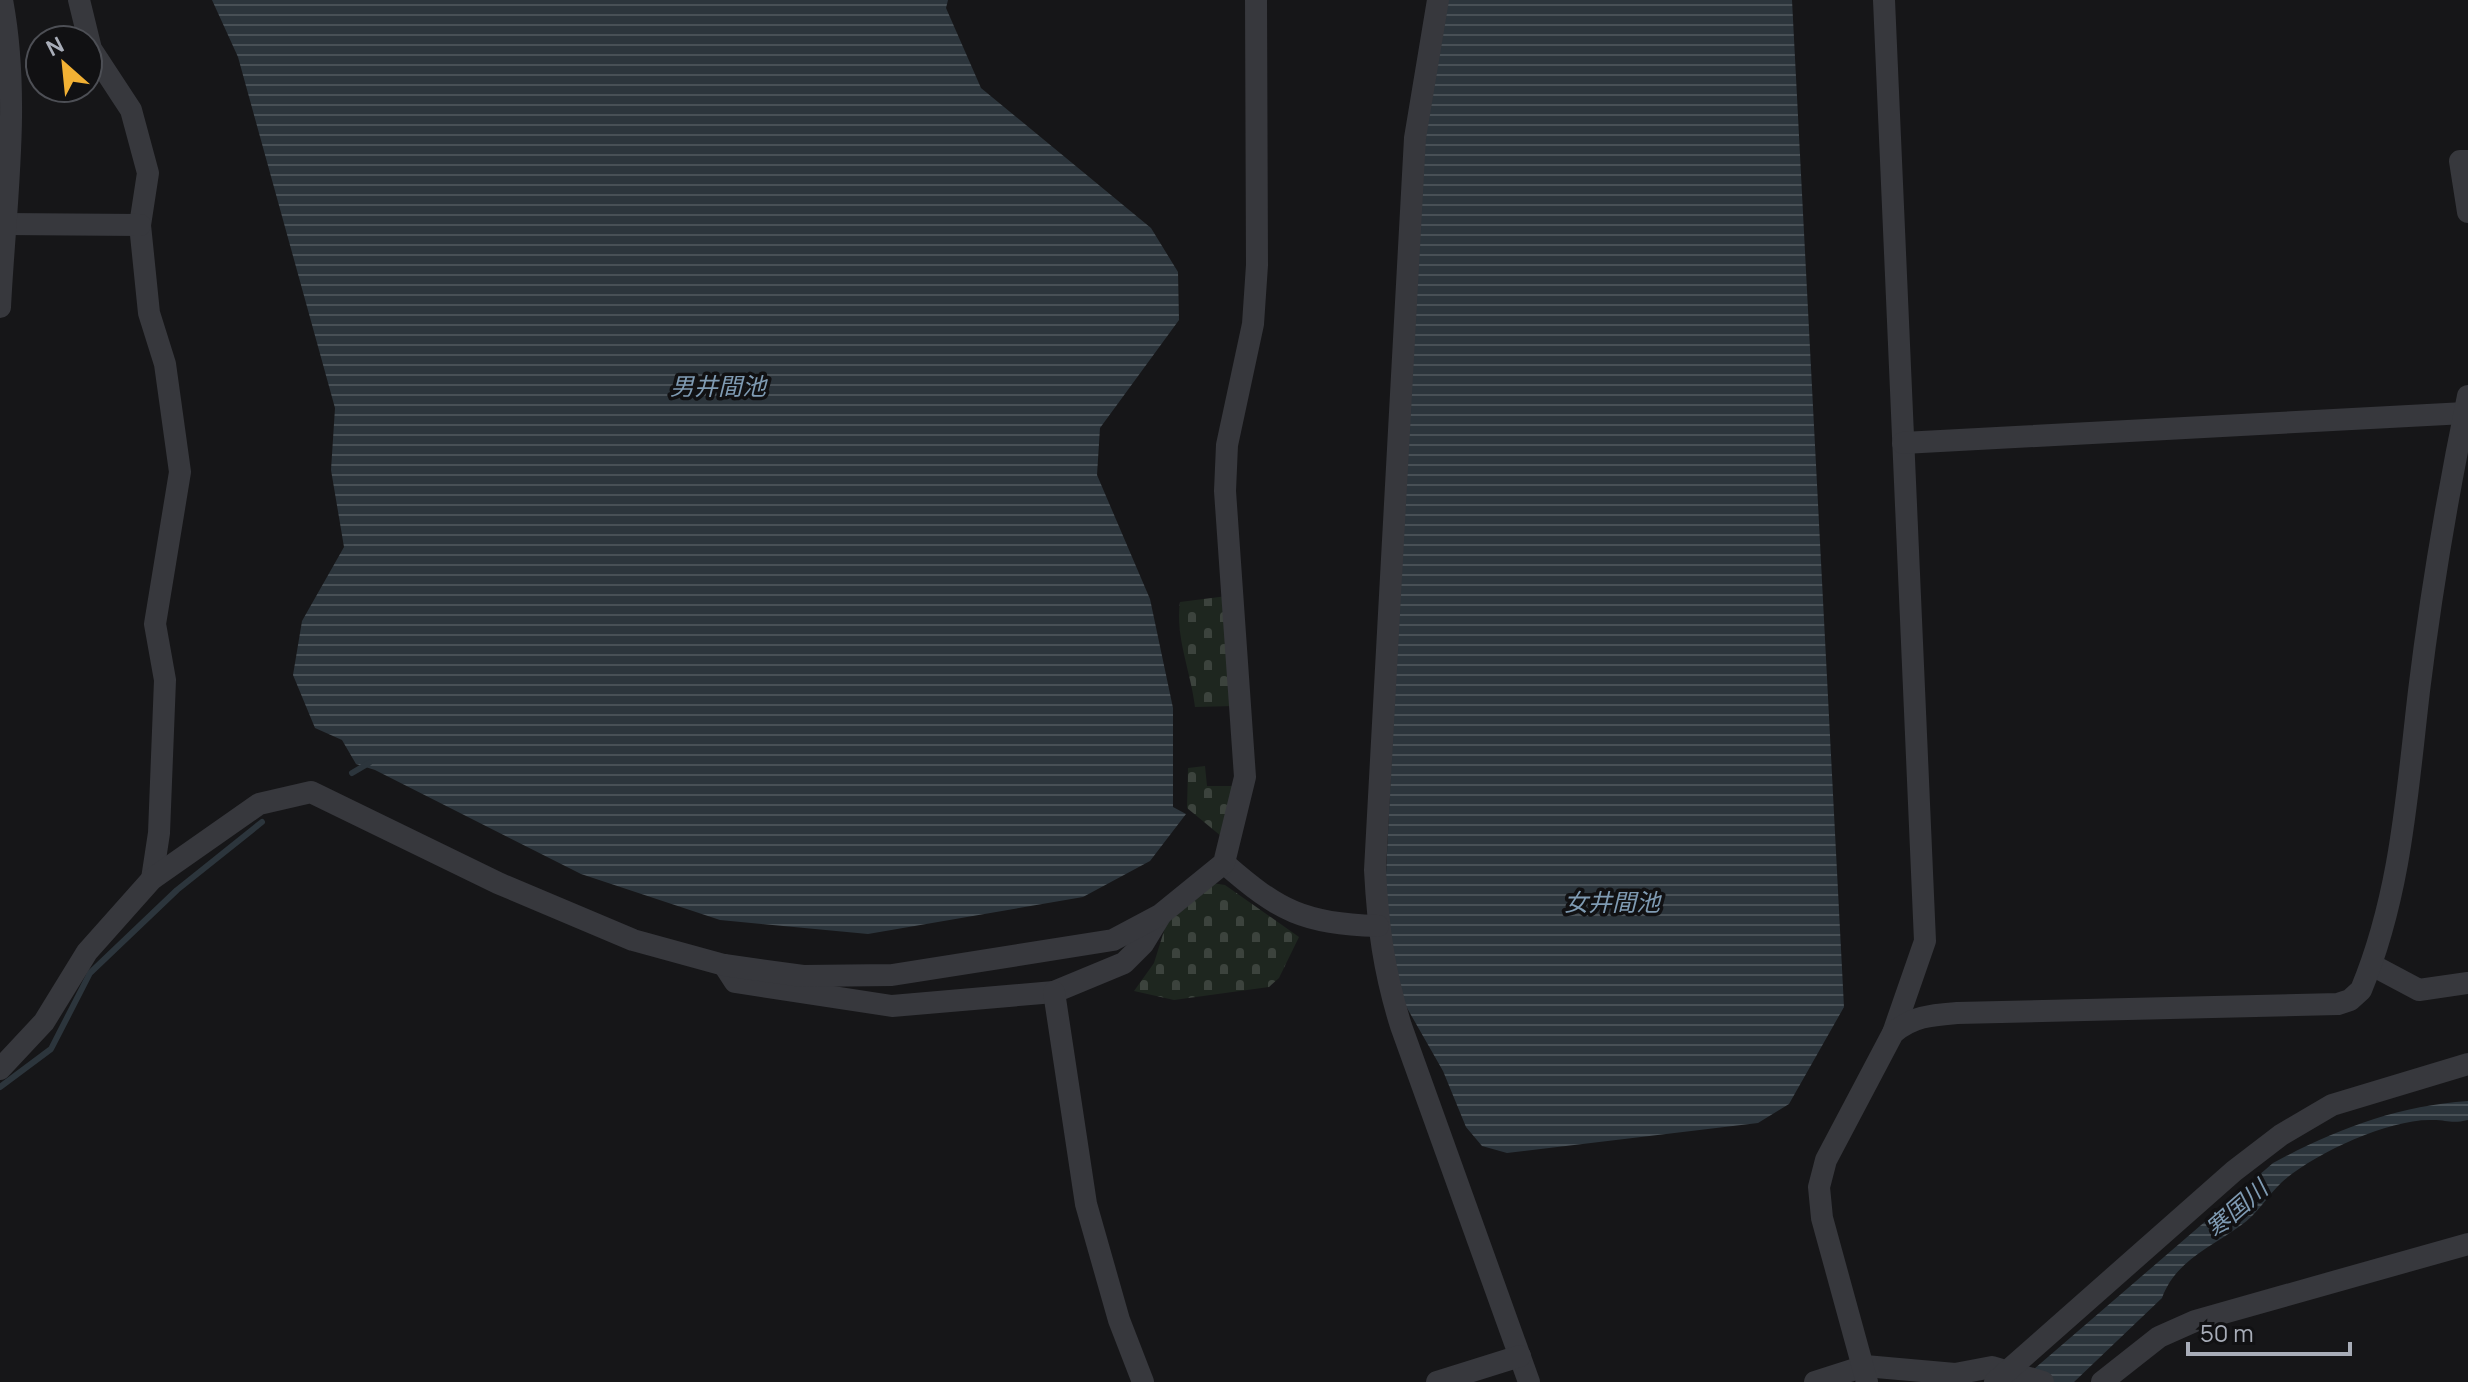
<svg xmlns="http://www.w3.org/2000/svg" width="2468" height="1382" viewBox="0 0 2468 1382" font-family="Manrope,'Noto Sans JP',sans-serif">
	<defs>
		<pattern id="cemetery-stones" width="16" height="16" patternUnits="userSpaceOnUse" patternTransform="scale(2)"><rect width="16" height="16" fill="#1e261f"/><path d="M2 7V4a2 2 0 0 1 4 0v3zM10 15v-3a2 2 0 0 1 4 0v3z" fill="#3c433d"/></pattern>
		<pattern id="water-rules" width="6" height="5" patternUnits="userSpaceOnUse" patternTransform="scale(2)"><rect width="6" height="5" fill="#2c353c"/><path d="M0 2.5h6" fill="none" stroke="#485056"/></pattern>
	</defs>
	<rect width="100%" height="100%" fill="#161618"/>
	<!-- cemetery -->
	<g fill="url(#cemetery-stones)">
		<path d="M1227,596L1234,706L1195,707C1191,672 1175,637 1180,602Z"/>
		<polygon points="1205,766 1207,786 1237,786 1221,836 1187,808 1188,768"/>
		<polygon points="1212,883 1225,885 1299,937 1279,978 1269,987 1174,1000 1134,991 1154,963 1168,918"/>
	</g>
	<!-- water -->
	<g fill="url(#water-rules)">
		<polygon points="212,0 948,0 946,8 981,88 1151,228 1178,272 1179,320 1100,428 1097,475 1150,599 1173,708 1173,807 1186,814 1150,861 1083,897 868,934 720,920 581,874 375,770 356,764 342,740 315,728 293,675 302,621 344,547 331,470 335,408 238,57"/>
		<polygon points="1445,0 1792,0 1844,1007 1789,1104 1758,1123 1507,1153 1482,1146 1466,1127 1443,1071 1395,987 1384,915 1421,145"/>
		<path d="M2468,1101V1120C2451,1124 2448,1120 2433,1120C2390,1118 2313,1154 2282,1182C2267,1196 2258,1214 2240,1226C2210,1248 2176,1260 2162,1298L2074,1382H2019L2273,1163C2336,1129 2397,1106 2468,1101Z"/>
	</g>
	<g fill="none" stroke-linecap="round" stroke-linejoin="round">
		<!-- stream -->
		<g stroke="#2c353c" stroke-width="6">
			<polyline points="352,773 369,763"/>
			<polyline points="0,1087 51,1049 90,973 177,890 262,822"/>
		</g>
		<!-- minor -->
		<g stroke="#37383d" stroke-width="22">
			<polyline points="79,0 91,49 131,110 148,173 140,225 149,313 165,364 180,472 155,624 165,680 159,833 152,879"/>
			<path d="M1438,0L1415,138L1375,870C1378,927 1384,972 1401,1026L1529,1382"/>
			<polyline points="1884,0 1925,941 1893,1033"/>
			<polyline points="2468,161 2460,161 2468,212"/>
			<polyline points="4,224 140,225"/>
			<path d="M0,307C5,206 21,100 2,0"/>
			<polyline points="1903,443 2465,413"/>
			<path d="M1224,863C1280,912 1303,923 1378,926"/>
			<polyline points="724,965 735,982 892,1006 1054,992 1124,963 1143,944 1160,916"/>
			<polyline points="2372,965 2419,990 2468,983"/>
			<polyline points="1054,992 1086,1204 1119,1320 1143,1382"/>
			<polyline points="0,1069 44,1022 87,952 152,879 259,804 311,792 498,883 633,940 724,965 803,976 892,975 1113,940 1160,915 1224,863 1245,777 1225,491 1227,445 1253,324 1257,265 1256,0"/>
			<polyline points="1437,1382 1520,1356"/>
			<polyline points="1815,1382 1865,1366 1955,1374 1992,1367 2043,1382"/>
			<path d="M1867,1382L1822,1218L1819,1187L1826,1160L1893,1033C1913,1016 1932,1015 1957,1013L2338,1004L2350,1000L2361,990C2401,894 2407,793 2419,691C2431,592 2448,493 2468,396"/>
			<polyline points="1995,1382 2234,1171 2281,1135 2332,1105 2468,1064"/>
			<polyline points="2102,1382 2159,1337 2195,1321 2468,1244"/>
		</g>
	</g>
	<g text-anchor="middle" stroke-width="7" stroke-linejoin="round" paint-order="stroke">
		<!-- water labels -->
		<g font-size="24" font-style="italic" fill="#7f9bb3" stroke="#111113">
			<text x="718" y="395">男井間池</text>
			<text x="1612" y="911">女井間池</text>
			<text transform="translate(2237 1209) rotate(-41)" y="8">寒国川</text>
		</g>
	</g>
	<!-- north arrow -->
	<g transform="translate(64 64) rotate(333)"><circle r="38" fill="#111113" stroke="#4d4f55" stroke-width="2"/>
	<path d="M0-6L14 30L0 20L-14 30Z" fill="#f2b134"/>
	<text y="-12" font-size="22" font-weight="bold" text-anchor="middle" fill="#a8adb8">N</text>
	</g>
	<!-- scale -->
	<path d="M2188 1342v12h162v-12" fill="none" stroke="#a8adb8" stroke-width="4"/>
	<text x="2200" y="1342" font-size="24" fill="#a8adb8" stroke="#111113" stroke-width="6" paint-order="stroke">50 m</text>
</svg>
